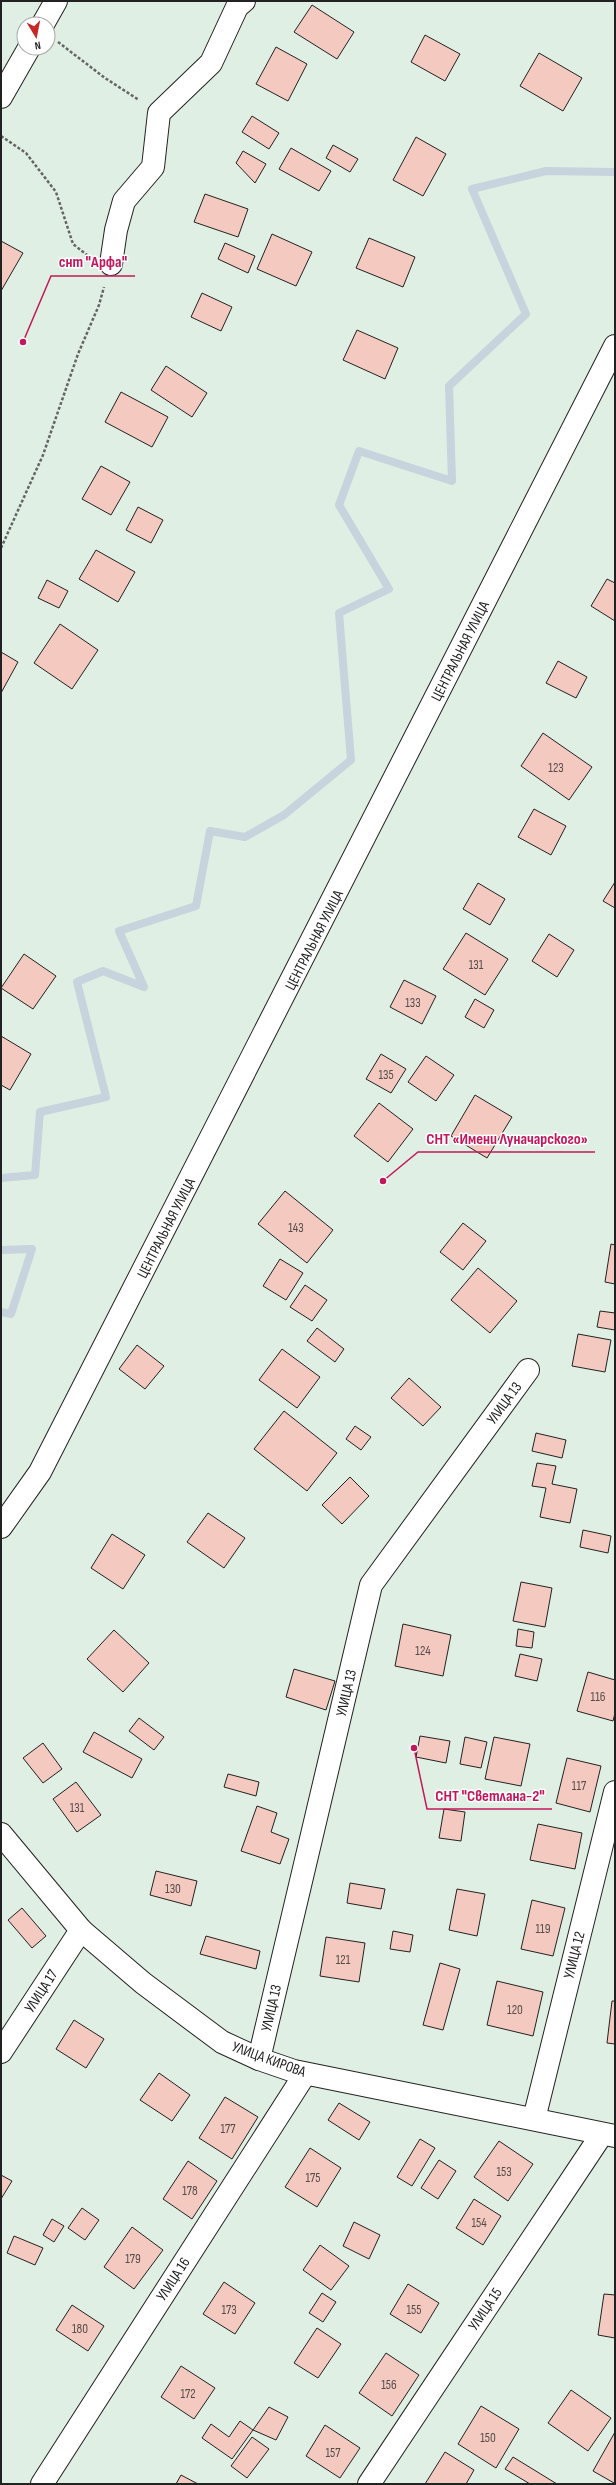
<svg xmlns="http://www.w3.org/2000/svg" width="616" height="2485" viewBox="0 0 616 2485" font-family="'Sofia Sans Condensed',sans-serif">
	<rect width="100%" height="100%" fill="#fff"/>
	<!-- green -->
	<path fill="#e0efe3" stroke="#6f6f6f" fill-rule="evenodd" d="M1,1H615V2484H1ZM24,24H48V48H24Z"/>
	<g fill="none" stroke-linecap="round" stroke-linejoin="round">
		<!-- stream -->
		<g stroke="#c7d3dd" stroke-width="8">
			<polyline points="1,1178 35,1175 40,1112 106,1097 77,982 103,971 144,987 119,931 196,906 210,831 245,837 284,815 351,760 339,613 389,589 339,505 359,451 452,481 449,386 526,314 472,189 546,171 615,172"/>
			<polyline points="1,1250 32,1249 11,1314 1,1312"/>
		</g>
	</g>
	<!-- building -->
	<g fill="#f3c9c0" stroke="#222">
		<polygon points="312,5 354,32 337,59 294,32"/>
		<polygon points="425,35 460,54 445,81 411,62"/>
		<polygon points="276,47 307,64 288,101 256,84"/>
		<polygon points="539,53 582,78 563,111 520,86"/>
		<polygon points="252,116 279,133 269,149 242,132"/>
		<polygon points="416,137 446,154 423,196 393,180"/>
		<polygon points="333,145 358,159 350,172 326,158"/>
		<polygon points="291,148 331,171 319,191 279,169"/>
		<polygon points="243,151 266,164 255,183 236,163"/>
		<polygon points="205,194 248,209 238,237 194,222"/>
		<polygon points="272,234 312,252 296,286 257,269"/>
		<polygon points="369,238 415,257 403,287 356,268"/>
		<polygon points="1,241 23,253 1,291"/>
		<polygon points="225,243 255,256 248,273 218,259"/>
		<polygon points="202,293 232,307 221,331 191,317"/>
		<polygon points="357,330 398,348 385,379 343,360"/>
		<polygon points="166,366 207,393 192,417 151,390"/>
		<polygon points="121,392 168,417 152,447 105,422"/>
		<polygon points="101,466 130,482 111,515 82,499"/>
		<polygon points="138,507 163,520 151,543 126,530"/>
		<polygon points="96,550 135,572 118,602 79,579"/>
		<polygon points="607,579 615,583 615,621 591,606"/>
		<polygon points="47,580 68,591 59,608 38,598"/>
		<polygon points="60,624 98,650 72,689 34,663"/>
		<polygon points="1,652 18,662 1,693"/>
		<polygon points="558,661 587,677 576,698 546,683"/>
		<polygon points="543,733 592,767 569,800 521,766"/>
		<polygon points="534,809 566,826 551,855 518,837"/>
		<polygon points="615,882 615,908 603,901"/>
		<polygon points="478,883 505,899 490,925 463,909"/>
		<polygon points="466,933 508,959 485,995 443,969"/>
		<polygon points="549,934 574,950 557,977 532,961"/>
		<polygon points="24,954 56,976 33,1009 1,988"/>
		<polygon points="404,980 436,996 422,1024 390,1007"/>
		<polygon points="475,999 494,1010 484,1028 465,1017"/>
		<polygon points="1,1036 31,1054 10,1090 1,1085"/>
		<polygon points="381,1054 406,1069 391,1093 366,1079"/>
		<polygon points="426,1056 454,1075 436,1101 408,1082"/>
		<polygon points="475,1095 512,1117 487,1158 451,1136"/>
		<polygon points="379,1103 413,1129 388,1162 354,1136"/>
		<polygon points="285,1191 333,1230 307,1263 258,1224"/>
		<polygon points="463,1223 486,1241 463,1270 440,1252"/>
		<polygon points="611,1244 615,1245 615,1284 605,1282"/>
		<polygon points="280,1259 303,1273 286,1300 263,1286"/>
		<polygon points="478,1268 517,1301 490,1333 451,1300"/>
		<polygon points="305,1285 327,1300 312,1321 290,1307"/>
		<polygon points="600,1311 615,1313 615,1330 597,1327"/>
		<polygon points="317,1328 344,1349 335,1362 307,1341"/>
		<polygon points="578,1334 611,1340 605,1372 572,1366"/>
		<polygon points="137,1345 164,1366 145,1389 119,1369"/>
		<polygon points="282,1349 320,1377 297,1408 259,1380"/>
		<polygon points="409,1378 441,1407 423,1426 391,1398"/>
		<polygon points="284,1411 337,1453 307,1491 254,1449"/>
		<polygon points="355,1426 371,1437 361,1450 346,1439"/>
		<polygon points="536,1433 566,1440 562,1458 532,1451"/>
		<polygon points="537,1463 556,1466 552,1484 577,1489 570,1523 540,1517 546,1488 532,1486"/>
		<polygon points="350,1477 369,1496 342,1524 322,1505"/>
		<polygon points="208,1513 245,1538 224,1568 187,1542"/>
		<polygon points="583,1530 611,1536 608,1553 580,1547"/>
		<polygon points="112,1534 145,1555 123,1589 91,1568"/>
		<polygon points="521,1582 552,1588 545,1627 513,1621"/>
		<polygon points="403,1624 451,1635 443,1676 395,1666"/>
		<polygon points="518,1629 534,1632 532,1648 516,1646"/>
		<polygon points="114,1630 149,1663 123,1692 87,1659"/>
		<polygon points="520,1654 542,1659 537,1681 515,1676"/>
		<polygon points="294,1669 335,1681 326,1710 286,1697"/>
		<polygon points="588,1672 615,1680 615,1713 613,1721 577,1711"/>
		<polygon points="139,1718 164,1737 154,1750 129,1731"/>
		<polygon points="94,1732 142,1759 132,1778 83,1752"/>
		<polygon points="420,1736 450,1741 446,1763 416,1757"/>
		<polygon points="465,1737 487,1742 481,1768 460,1764"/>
		<polygon points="494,1737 530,1744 521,1786 485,1779"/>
		<polygon points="43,1743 62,1769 43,1783 23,1758"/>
		<polygon points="567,1758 601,1766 590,1812 556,1803"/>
		<polygon points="228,1774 259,1782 256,1796 224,1787"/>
		<polygon points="76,1782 101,1815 77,1832 53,1799"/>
		<polygon points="257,1806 277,1813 271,1832 289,1839 280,1864 241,1851"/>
		<polygon points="444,1809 465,1812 461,1841 439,1838"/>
		<polygon points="538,1824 582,1833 575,1869 530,1860"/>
		<polygon points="156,1871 197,1881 191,1906 150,1895"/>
		<polygon points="350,1883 385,1889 381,1909 347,1903"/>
		<polygon points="457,1889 485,1894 477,1936 449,1930"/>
		<polygon points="532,1900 565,1908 553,1956 521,1949"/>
		<polygon points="22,1908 46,1936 32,1948 8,1920"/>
		<polygon points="393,1931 413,1935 410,1952 390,1949"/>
		<polygon points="206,1936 260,1951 256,1969 200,1954"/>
		<polygon points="326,1937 365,1943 359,1982 320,1976"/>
		<polygon points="440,1963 460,1969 443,2030 423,2025"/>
		<polygon points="497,1981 543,1992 533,2036 487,2025"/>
		<polygon points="612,2001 615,2001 615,2044 607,2043"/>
		<polygon points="74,2020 104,2039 86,2068 56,2049"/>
		<polygon points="159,2073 190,2095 172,2121 140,2100"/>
		<polygon points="225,2097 258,2117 232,2159 199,2138"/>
		<polygon points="339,2103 370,2122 359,2140 328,2120"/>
		<polygon points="420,2139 435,2148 412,2186 397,2177"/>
		<polygon points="499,2141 533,2164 508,2201 474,2177"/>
		<polygon points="310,2148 341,2168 317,2207 285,2187"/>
		<polygon points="439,2160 456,2171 438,2199 421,2188"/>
		<polygon points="188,2161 217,2181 192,2219 163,2199"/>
		<polygon points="1,2175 12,2181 1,2199"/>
		<polygon points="474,2199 501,2216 483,2245 456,2228"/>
		<polygon points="82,2208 99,2220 85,2240 68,2228"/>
		<polygon points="52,2219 64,2226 54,2242 43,2235"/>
		<polygon points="354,2222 380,2235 369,2259 343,2246"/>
		<polygon points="132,2227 163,2250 134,2289 104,2267"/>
		<polygon points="14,2236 43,2248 35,2265 7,2253"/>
		<polygon points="320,2245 349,2266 331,2290 303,2270"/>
		<polygon points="224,2282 255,2303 235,2334 203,2314"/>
		<polygon points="408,2284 439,2303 421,2333 390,2314"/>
		<polygon points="322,2293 336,2302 323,2322 309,2313"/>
		<polygon points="604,2294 615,2295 615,2338 598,2335"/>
		<polygon points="72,2305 104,2326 88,2351 56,2330"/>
		<polygon points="317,2328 341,2344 318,2378 294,2363"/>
		<polygon points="386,2353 419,2375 392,2416 359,2393"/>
		<polygon points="181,2366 215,2388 194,2419 161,2397"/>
		<polygon points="571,2390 611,2418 588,2451 548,2423"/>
		<polygon points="481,2406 519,2429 496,2468 458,2444"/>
		<polygon points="269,2407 288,2417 276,2440 253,2430"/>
		<polygon points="240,2421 253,2430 232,2459 202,2438 211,2424 229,2437"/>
		<polygon points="325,2425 360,2448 340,2478 306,2456"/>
		<polygon points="615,2432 615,2481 614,2483 593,2471"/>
		<polygon points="252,2437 269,2449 247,2478 231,2466"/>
		<polygon points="445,2452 474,2470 466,2484 425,2484"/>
		<polygon points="513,2457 557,2484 530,2484 505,2469"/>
		<polygon points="181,2475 198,2484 176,2484"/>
	</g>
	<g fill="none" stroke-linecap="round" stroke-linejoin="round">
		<defs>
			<g id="minor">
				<polyline points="43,24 56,1"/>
				<polyline points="1,97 29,48"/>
				<polyline points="111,264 116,230 124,201 153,167 159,113 211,63 237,7 244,1"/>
				<polyline points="1,1527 40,1472 615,346"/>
				<polyline points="1,1834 81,1930 143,1983 222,2042 259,2059 294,2071 615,2136"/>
				<polyline points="1,2052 81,1930"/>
				<polyline points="259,2059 371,1585 528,1370"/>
				<polyline points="534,2119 615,1792"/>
				<polyline points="42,2484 305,2074"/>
				<polyline points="369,2484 602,2134"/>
			</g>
		</defs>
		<!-- minor casing -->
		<use href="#minor" stroke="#222" stroke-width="24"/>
		<!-- path -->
		<g stroke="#646464" stroke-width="2.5" stroke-dasharray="3 2" stroke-linecap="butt">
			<polyline points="58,42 105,78 139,100"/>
			<polyline points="1,136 26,153 56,192 73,244 87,255"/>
			<polyline points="1,548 43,455 78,354 99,305 104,287"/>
		</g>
		<!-- minor -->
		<use href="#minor" stroke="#fff" stroke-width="22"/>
	</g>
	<g text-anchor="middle" stroke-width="3" stroke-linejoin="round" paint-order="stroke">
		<!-- number labels -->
		<g font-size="13" fill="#564c4a">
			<text x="556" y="772">123</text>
			<text x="476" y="969">131</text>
			<text x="413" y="1007">133</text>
			<text x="386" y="1079">135</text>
			<text x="296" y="1232">143</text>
			<text x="423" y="1655">124</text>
			<text x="598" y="1701">116</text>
			<text x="579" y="1790">117</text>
			<text x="77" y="1812">131</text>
			<text x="173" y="1893">130</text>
			<text x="543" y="1933">119</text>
			<text x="343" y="1964">121</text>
			<text x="515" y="2014">120</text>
			<text x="228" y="2133">177</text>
			<text x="504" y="2176">153</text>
			<text x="313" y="2182">175</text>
			<text x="190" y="2195">178</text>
			<text x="479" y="2227">154</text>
			<text x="133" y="2263">179</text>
			<text x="229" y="2314">173</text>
			<text x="414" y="2314">155</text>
			<text x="80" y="2333">180</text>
			<text x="389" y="2389">156</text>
			<text x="188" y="2398">172</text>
			<text x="488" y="2442">150</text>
			<text x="333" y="2457">157</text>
		</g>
		<!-- street labels -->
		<g font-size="15" fill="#222" stroke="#fff">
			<text transform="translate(460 651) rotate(-63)" y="5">ЦЕНТРАЛЬНАЯ УЛИЦА</text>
			<text transform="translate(314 940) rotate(-63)" y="5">ЦЕНТРАЛЬНАЯ УЛИЦА</text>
			<text transform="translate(166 1228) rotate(-63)" y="5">ЦЕНТРАЛЬНАЯ УЛИЦА</text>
			<text transform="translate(504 1403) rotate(-54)" y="5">УЛИЦА 13</text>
			<text transform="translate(346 1693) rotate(-77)" y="5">УЛИЦА 13</text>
			<text transform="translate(574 1955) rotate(-76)" y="5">УЛИЦА 12</text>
			<text transform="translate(41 1991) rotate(-57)" y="5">УЛИЦА 17</text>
			<text transform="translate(271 2008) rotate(-77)" y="5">УЛИЦА 13</text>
			<text transform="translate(269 2059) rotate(20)" y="5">УЛИЦА КИРОВА</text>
			<text transform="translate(173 2279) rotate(-57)" y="5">УЛИЦА 16</text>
			<text transform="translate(485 2309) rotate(-56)" y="5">УЛИЦА 15</text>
		</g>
	</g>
	<!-- callouts -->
	<path fill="none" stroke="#c2185b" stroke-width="1.5" d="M23 342L51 276H135M383 1181L418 1152H595M414 1748L427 1809H552"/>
	<g fill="#c2185b" stroke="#fff" stroke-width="1.5">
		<circle cx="23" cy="342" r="4"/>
		<circle cx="383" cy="1181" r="4"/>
		<circle cx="414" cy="1748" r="4"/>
	</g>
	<g font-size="16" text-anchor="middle" font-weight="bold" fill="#c2185b" stroke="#fff" stroke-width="3" stroke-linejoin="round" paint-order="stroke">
		<text x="93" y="267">снт "Арфа"</text>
		<text x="507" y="1144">СНТ «Имени Луначарского»</text>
		<text x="490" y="1801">СНТ "Светлана-2"</text>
	</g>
	<!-- border -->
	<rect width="616" height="2485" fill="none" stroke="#222222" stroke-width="4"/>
	<!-- north arrow -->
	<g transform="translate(36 36) rotate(170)"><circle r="19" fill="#ffffff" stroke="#a7a7a7"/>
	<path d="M0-3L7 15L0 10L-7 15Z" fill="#c62828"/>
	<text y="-6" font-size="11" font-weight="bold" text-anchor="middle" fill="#222222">N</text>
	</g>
</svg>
